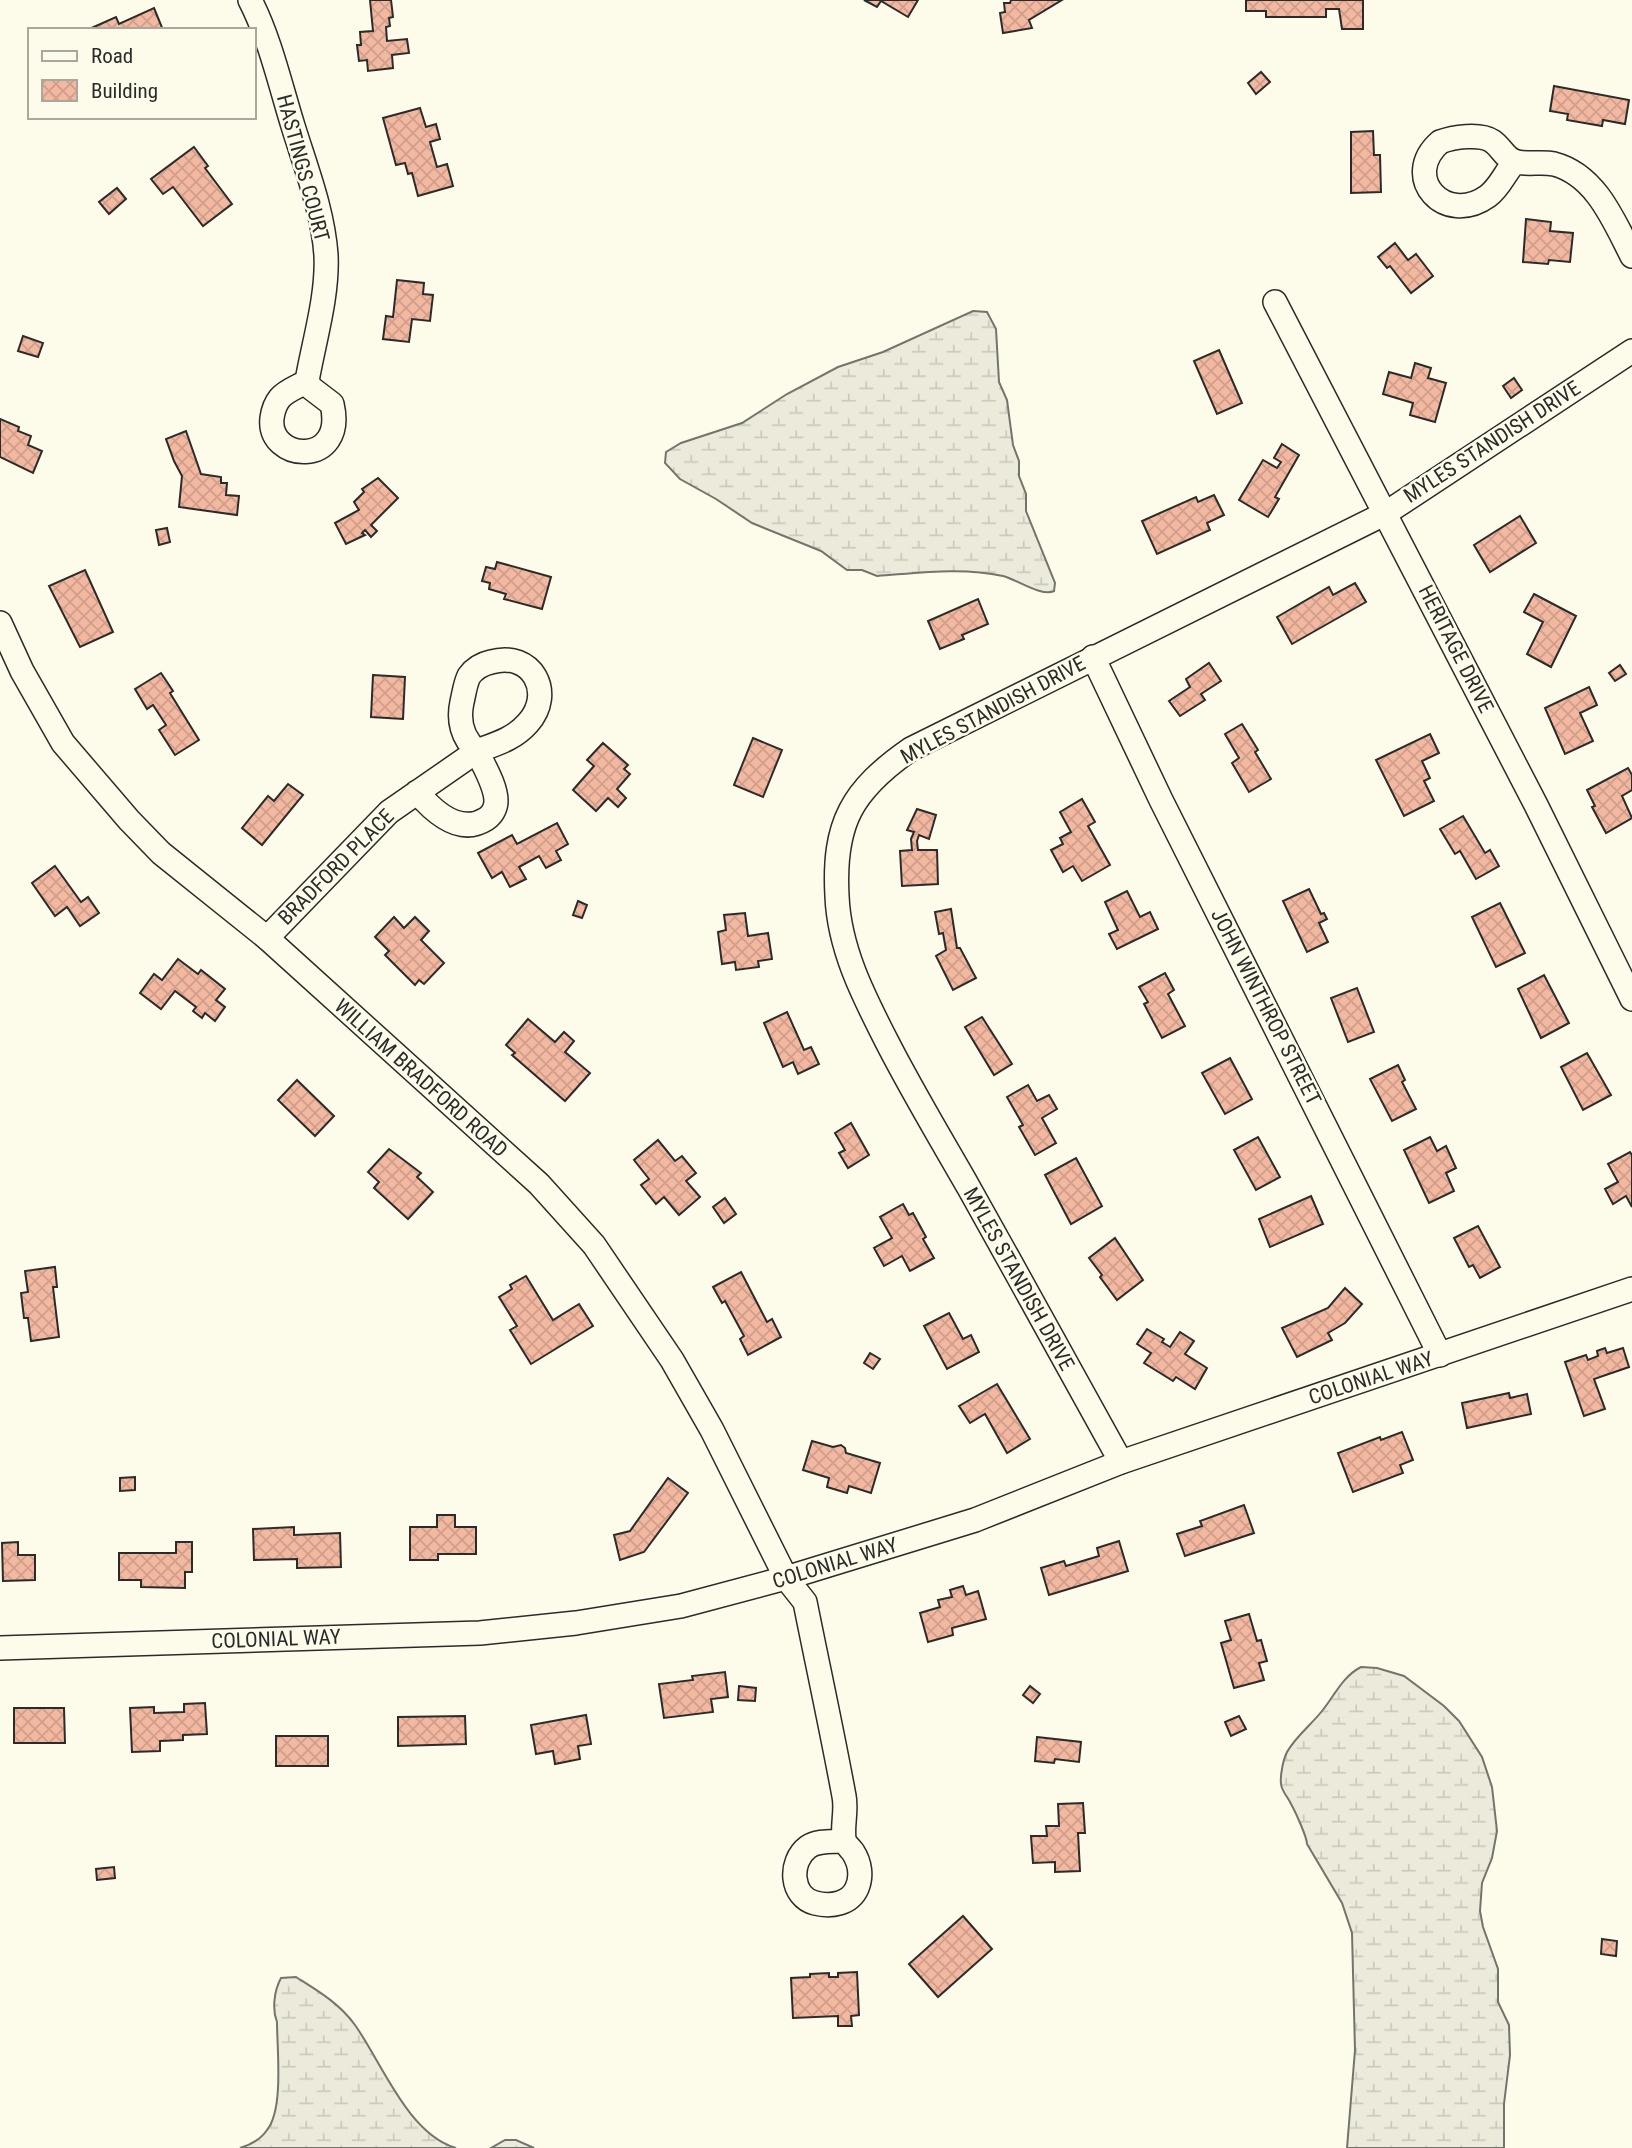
<svg xmlns="http://www.w3.org/2000/svg" width="1632" height="2148" viewBox="0 0 1632 2148" font-family="'Roboto Condensed',sans-serif">
	<defs>
		<pattern id="wetland-marsh" width="20" height="14" patternUnits="userSpaceOnUse" patternTransform="scale(1.75)"><rect width="20" height="14" fill="#ecebdb"/><path d="M1 5h8M5 5V1M11 12h8M15 12V8" fill="none" stroke="#cbcabc"/></pattern>
		<pattern id="building-cross-hatch" width="8" height="8" patternUnits="userSpaceOnUse" patternTransform="scale(1.75)"><rect width="8" height="8" fill="#f2b8a0"/><path d="M0 0l8 8M0 8l8-8" fill="none" stroke="#d09e8a"/></pattern>
	</defs>
	<rect width="100%" height="100%" fill="#fdfbea"/>
	<!-- wetland -->
	<g fill="url(#wetland-marsh)" stroke="#74746e" stroke-width="2">
		<path d="M973,311L987,312L996,329L999,382L1007,400L1013,445L1019,461V476L1026,494V511L1055,583L1054,591C1042,597 1018,580 1003,576C962,567 919,573 877,576L862,570H847L821,551L752,523L716,499L680,479L665,463L666,452L681,443L742,423L787,394L838,367L883,352Z"/>
		<path d="M1361,1667L1377,1668L1404,1676L1444,1706L1459,1721L1482,1757L1492,1787L1497,1831L1492,1858L1482,1883L1480,1911L1483,1927L1498,1969V2002L1509,2025L1510,2055L1504,2104V2148H1347L1355,2050L1352,1933L1342,1903L1307,1844C1307,1837 1295,1811 1291,1804C1288,1797 1282,1792 1281,1784C1280,1776 1283,1760 1287,1752C1296,1736 1311,1725 1322,1711C1335,1695 1342,1677 1361,1667Z"/>
		<path d="M296,1977C318,1991 339,2003 355,2025C382,2063 408,2134 456,2148H240C250,2145 261,2139 267,2130C284,2109 277,2049 277,2022C272,2009 274,1991 281,1978Z"/>
		<polygon points="505,2140 516,2140 534,2148 491,2148"/>
	</g>
	<!-- building -->
	<g fill="url(#building-cross-hatch)" stroke="#2b2b2b" stroke-width="2">
		<polygon points="370,0 391,0 393,17 389,18 390,26 386,27 387,41 407,39 409,53 392,55 393,68 368,71 367,60 359,61 357,45 361,45 360,32 373,31"/>
		<polygon points="864,0 918,0 908,17 881,1 877,7"/>
		<polygon points="1011,0 1062,0 1029,20 1032,28 1003,33 1000,13 1005,12 1004,3 1010,3"/>
		<polygon points="1246,0 1363,0 1363,29 1342,29 1339,9 1326,9 1326,17 1266,17 1266,11 1246,11"/>
		<polygon points="154,8 163,30 87,30 116,17 119,24"/>
		<polygon points="1261,72 1270,82 1256,94 1248,83"/>
		<polygon points="1554,86 1629,100 1625,124 1603,120 1602,126 1567,120 1568,114 1550,111"/>
		<polygon points="420,108 426,127 436,124 440,139 430,142 437,167 447,164 453,186 418,196 412,173 408,174 405,163 396,165 383,118"/>
		<polygon points="1373,131 1374,155 1380,155 1381,192 1351,193 1351,132"/>
		<polygon points="194,147 208,166 205,168 232,204 203,226 173,187 163,194 151,179"/>
		<polygon points="117,188 126,199 109,214 99,202"/>
		<polygon points="1526,219 1551,222 1550,231 1573,233 1570,262 1549,260 1548,264 1523,262"/>
		<polygon points="1395,243 1408,260 1416,254 1433,276 1411,293 1390,266 1387,268 1378,257"/>
		<polygon points="397,280 424,283 423,294 433,295 430,321 412,319 409,342 383,339 386,316 393,317"/>
		<polygon points="23,336 43,343 38,357 18,351"/>
		<polygon points="1219,350 1242,403 1217,414 1194,361"/>
		<polygon points="1415,363 1431,368 1428,378 1446,383 1435,422 1410,415 1413,403 1383,394 1389,372 1411,378"/>
		<polygon points="1514,378 1522,390 1511,398 1503,386"/>
		<polygon points="0,419 19,427 18,431 31,436 28,445 42,451 33,473 0,457"/>
		<polygon points="186,431 201,474 221,477 221,483 227,483 226,495 239,496 237,515 179,507 182,476 174,461 166,439"/>
		<polygon points="1282,444 1299,455 1275,497 1279,499 1268,517 1239,500 1263,460 1277,468 1281,462 1274,458"/>
		<polygon points="378,478 398,498 371,525 377,531 371,537 365,530 362,533 365,535 346,544 335,523 359,510 354,502 364,492 362,489"/>
		<polygon points="1214,495 1224,515 1207,523 1210,530 1157,554 1142,521 1196,497 1198,502"/>
		<polygon points="1520,516 1536,543 1490,572 1474,545"/>
		<polygon points="167,528 170,542 159,545 156,530"/>
		<polygon points="497,562 551,577 542,609 504,599 506,594 489,589 490,583 482,581 486,567 495,569"/>
		<polygon points="85,570 113,632 80,647 49,586"/>
		<polygon points="1355,583 1366,602 1292,644 1277,617 1329,587 1333,595"/>
		<polygon points="1534,594 1576,616 1551,667 1527,654 1543,622 1524,612"/>
		<polygon points="978,599 988,624 962,635 964,639 940,649 928,621"/>
		<polygon points="1209,663 1221,681 1201,694 1205,700 1180,716 1169,701 1190,687 1186,679"/>
		<polygon points="1620,665 1626,674 1615,681 1609,673"/>
		<polygon points="161,673 173,691 170,693 199,740 175,755 159,730 166,725 153,705 147,709 135,689"/>
		<polygon points="373,675 405,677 403,719 371,717"/>
		<polygon points="1589,687 1597,705 1580,713 1593,741 1565,754 1545,708"/>
		<polygon points="1242,724 1258,750 1255,752 1271,779 1249,792 1232,763 1239,758 1225,734"/>
		<polygon points="1430,734 1439,753 1422,761 1430,778 1424,781 1434,801 1404,816 1376,760"/>
		<polygon points="753,738 782,750 763,797 734,785"/>
		<polygon points="603,743 628,765 624,769 630,774 617,789 626,798 618,807 608,798 596,811 573,790 594,766 587,760"/>
		<polygon points="1628,768 1632,775 1632,790 1622,796 1632,818 1606,833 1592,807 1595,806 1587,790"/>
		<polygon points="288,784 303,795 262,845 242,828 268,796 274,801"/>
		<polygon points="1082,799 1095,822 1088,826 1110,865 1082,881 1073,866 1063,872 1051,850 1063,844 1060,838 1071,832 1060,812"/>
		<polygon points="917,809 936,815 929,839 919,835 917,841 918,850 937,850 938,884 902,886 900,851 912,850 911,839 914,832 907,830"/>
		<polygon points="1463,816 1485,853 1490,850 1499,866 1476,879 1460,851 1455,854 1440,829"/>
		<polygon points="557,823 568,844 556,851 561,860 546,868 539,856 519,867 526,879 510,887 502,872 492,878 478,853 512,835 517,844"/>
		<polygon points="55,866 81,902 88,897 99,913 80,926 67,907 55,916 32,883"/>
		<polygon points="1309,889 1321,914 1324,913 1327,919 1319,923 1328,942 1307,952 1283,901"/>
		<polygon points="1127,891 1140,917 1150,912 1158,929 1117,949 1109,934 1118,930 1105,902"/>
		<polygon points="578,901 587,905 582,918 573,915"/>
		<polygon points="1500,903 1525,953 1496,967 1472,917"/>
		<polygon points="951,909 957,948 960,948 976,978 953,990 936,956 946,950 943,933 939,934 935,912"/>
		<polygon points="745,913 748,936 768,933 772,959 758,961 759,967 736,970 735,962 722,964 718,932 726,930 724,915"/>
		<polygon points="394,917 404,928 415,917 429,931 421,940 444,963 424,984 419,980 415,985 385,955 389,951 375,937"/>
		<polygon points="178,959 198,974 201,970 225,989 216,1000 225,1007 215,1021 205,1013 202,1018 193,1011 196,1007 175,991 161,1009 140,993 154,974 162,980"/>
		<polygon points="1165,973 1174,990 1168,994 1185,1026 1162,1038 1144,1004 1148,1002 1139,987"/>
		<polygon points="1544,975 1569,1023 1541,1038 1518,989"/>
		<polygon points="1357,988 1374,1032 1348,1042 1331,998"/>
		<polygon points="787,1012 804,1050 811,1047 819,1064 798,1074 793,1062 783,1067 764,1023"/>
		<polygon points="982,1017 1012,1064 994,1075 965,1027"/>
		<polygon points="528,1019 555,1042 564,1032 574,1041 565,1052 590,1073 565,1101 512,1055 515,1053 506,1045"/>
		<polygon points="1587,1053 1611,1095 1583,1110 1561,1067"/>
		<polygon points="1230,1058 1252,1099 1225,1114 1202,1073"/>
		<polygon points="1398,1065 1405,1080 1402,1082 1416,1109 1392,1121 1370,1079"/>
		<polygon points="297,1080 334,1116 315,1136 278,1100"/>
		<polygon points="1028,1085 1037,1101 1049,1095 1057,1109 1042,1118 1056,1143 1035,1155 1019,1127 1023,1125 1007,1097"/>
		<polygon points="851,1123 869,1155 848,1168 839,1153 845,1150 835,1133"/>
		<polygon points="1258,1137 1280,1177 1256,1190 1234,1150"/>
		<polygon points="1430,1137 1437,1151 1446,1146 1456,1168 1446,1173 1454,1191 1429,1203 1404,1150"/>
		<polygon points="658,1140 675,1161 682,1156 696,1173 686,1181 700,1197 679,1215 664,1197 656,1204 641,1185 649,1179 634,1160"/>
		<polygon points="389,1149 421,1173 417,1177 433,1192 408,1219 374,1188 379,1182 368,1172"/>
		<polygon points="1630,1152 1632,1155 1632,1207 1626,1196 1613,1204 1605,1189 1618,1182 1608,1164"/>
		<polygon points="1076,1158 1102,1206 1071,1224 1045,1175"/>
		<polygon points="1311,1196 1323,1224 1270,1247 1259,1219"/>
		<polygon points="725,1198 736,1214 724,1223 713,1207"/>
		<polygon points="903,1204 909,1215 913,1213 926,1237 923,1239 934,1258 910,1271 902,1256 884,1266 874,1248 892,1238 880,1217"/>
		<polygon points="1478,1226 1500,1267 1480,1278 1473,1265 1469,1267 1454,1238"/>
		<polygon points="1115,1238 1143,1280 1117,1300 1100,1277 1102,1275 1089,1258"/>
		<polygon points="55,1267 57,1287 53,1287 59,1337 31,1341 28,1318 24,1318 21,1293 28,1292 25,1271"/>
		<polygon points="741,1272 767,1322 772,1319 781,1337 748,1355 740,1339 744,1336 725,1301 722,1303 713,1287"/>
		<polygon points="526,1276 553,1320 579,1304 593,1326 531,1364 510,1330 517,1326 499,1297 512,1289 510,1285"/>
		<polygon points="1345,1288 1362,1304 1345,1323 1328,1333 1332,1340 1297,1357 1282,1328 1328,1308"/>
		<polygon points="949,1313 963,1339 971,1335 979,1352 947,1369 924,1326"/>
		<polygon points="1147,1329 1164,1339 1162,1342 1170,1347 1180,1332 1194,1341 1185,1354 1207,1368 1195,1389 1176,1377 1173,1381 1144,1363 1151,1353 1137,1344"/>
		<polygon points="1605,1348 1607,1353 1623,1348 1629,1367 1594,1379 1605,1409 1584,1416 1565,1362 1586,1355 1588,1360 1598,1356 1597,1351"/>
		<polygon points="870,1353 880,1359 873,1369 864,1363"/>
		<polygon points="997,1384 1030,1439 1007,1453 985,1414 970,1423 959,1406"/>
		<polygon points="1509,1393 1510,1398 1527,1394 1531,1414 1467,1428 1462,1403"/>
		<polygon points="1402,1432 1413,1460 1400,1465 1403,1473 1353,1492 1338,1453 1380,1437 1381,1440"/>
		<polygon points="812,1441 833,1447 841,1445 845,1448 846,1453 880,1463 871,1493 849,1486 847,1493 827,1487 829,1478 803,1470"/>
		<polygon points="135,1477 135,1490 120,1491 120,1478"/>
		<polygon points="668,1478 688,1493 644,1552 620,1560 614,1535 630,1531"/>
		<polygon points="1244,1505 1254,1533 1185,1556 1177,1534 1202,1526 1200,1521"/>
		<polygon points="437,1515 455,1515 455,1527 476,1527 476,1554 438,1554 438,1560 410,1560 410,1527 437,1527"/>
		<polygon points="294,1527 294,1535 340,1533 341,1567 297,1568 297,1559 254,1560 253,1529"/>
		<polygon points="1119,1541 1128,1571 1049,1595 1041,1568 1064,1561 1066,1566 1099,1556 1097,1548"/>
		<polygon points="18,1542 18,1555 35,1555 35,1580 3,1581 2,1543"/>
		<polygon points="176,1542 192,1542 192,1572 185,1572 185,1588 141,1587 141,1580 119,1580 119,1553 176,1553"/>
		<polygon points="963,1586 966,1595 978,1591 986,1619 952,1628 953,1635 928,1642 920,1613 940,1607 938,1600 952,1597 950,1590"/>
		<polygon points="1249,1614 1257,1641 1261,1640 1267,1661 1259,1663 1264,1680 1234,1688 1221,1643 1231,1640 1225,1621"/>
		<polygon points="725,1672 728,1697 711,1699 713,1712 664,1718 659,1684 693,1680 692,1676"/>
		<polygon points="739,1686 756,1688 755,1701 738,1700"/>
		<polygon points="1030,1686 1040,1694 1033,1703 1023,1695"/>
		<polygon points="205,1703 207,1734 183,1735 183,1740 160,1741 160,1751 132,1752 130,1708 154,1707 154,1713 184,1712 184,1704"/>
		<polygon points="14,1708 64,1708 65,1743 14,1743"/>
		<polygon points="586,1715 591,1744 578,1746 580,1759 555,1764 553,1751 536,1754 531,1725"/>
		<polygon points="465,1716 466,1744 398,1746 398,1717"/>
		<polygon points="1239,1716 1246,1729 1231,1736 1225,1722"/>
		<rect x="276" y="1736" width="52" height="30"/>
		<polygon points="1037,1737 1081,1742 1079,1762 1055,1759 1054,1763 1035,1761"/>
		<polygon points="1083,1803 1085,1833 1078,1833 1080,1871 1055,1872 1055,1862 1033,1863 1031,1836 1047,1836 1046,1826 1059,1826 1058,1804"/>
		<polygon points="114,1867 115,1878 97,1880 96,1869"/>
		<polygon points="963,1916 992,1949 938,1997 909,1964"/>
		<polygon points="1602,1939 1617,1941 1616,1956 1601,1954"/>
		<polygon points="857,1972 859,2015 851,2016 852,2026 838,2026 838,2016 793,2018 791,1978 810,1977 810,1974 829,1973 829,1977 838,1977 838,1973"/>
	</g>
	<g fill="none" stroke-linecap="round" stroke-linejoin="round">
		<defs>
			<g id="minor">
				<path d="M250,0C270,39 280,84 293,126C306,168 323,211 326,255C328,296 314,341 307,381L311,388L332,404C347,468 267,462 272,418C273,411 275,404 280,398C287,390 298,387 307,381"/>
				<path d="M1515,162C1505,172 1501,186 1488,196C1445,227 1400,177 1440,142C1453,137 1480,133 1492,141C1500,146 1504,156 1512,160C1523,166 1541,161 1554,164C1596,175 1614,221 1632,256"/>
				<polyline points="1275,302 1536,805 1632,999"/>
				<path d="M0,623L22,671L63,743L129,820L161,853L267,938L539,1184L594,1245L672,1360L712,1430L786,1578L805,1602C818,1667 832,1731 844,1796C847,1810 842,1825 844,1839C845,1844 850,1848 853,1852C860,1863 862,1876 857,1888C850,1904 831,1907 815,1903C791,1897 788,1862 808,1847C818,1840 833,1842 844,1841"/>
				<polyline points="1093,657 1161,800 1440,1355"/>
				<path d="M267,938L389,812L477,751C462,738 458,720 462,702C464,694 465,684 469,676C474,669 482,664 491,662C532,650 555,693 528,723C514,739 496,744 477,751C483,765 496,785 496,801C496,808 492,815 486,819C459,836 433,811 417,792"/>
				<path d="M1121,1462C1070,1370 1020,1279 969,1188C941,1139 912,1091 886,1040C863,995 839,948 837,896C833,823 852,790 911,749L1386,513L1632,351"/>
				<polyline points="0,1648 480,1633 576,1623 681,1606 786,1578 975,1520 1121,1462 1632,1289"/>
			</g>
		</defs>
		<!-- minor casing -->
		<use href="#minor" stroke="#2b2b2b" stroke-width="26"/>
		<!-- minor -->
		<use href="#minor" stroke="#fdfbea" stroke-width="23"/>
	</g>
	<g text-anchor="middle" stroke-width="5" stroke-linejoin="round" paint-order="stroke">
		<!-- street labels -->
		<g font-size="21" fill="#2b2b2b" stroke="#fdfbea">
			<text transform="translate(303 168) rotate(75)" y="7">HASTINGS COURT</text>
			<text transform="translate(1492 442) rotate(-33)" y="7">MYLES STANDISH DRIVE</text>
			<text transform="translate(1456 649) rotate(63)" y="7">HERITAGE DRIVE</text>
			<text transform="translate(993 710) rotate(-28)" y="7">MYLES STANDISH DRIVE</text>
			<text transform="translate(336 867) rotate(-45)" y="7">BRADFORD PLACE</text>
			<text transform="translate(1266 1007) rotate(63)" y="7">JOHN WINTHROP STREET</text>
			<text transform="translate(421 1078) rotate(42)" y="7">WILLIAM BRADFORD ROAD</text>
			<text transform="translate(1019 1279) rotate(61)" y="7">MYLES STANDISH DRIVE</text>
			<text transform="translate(1371 1378) rotate(-18)" y="7">COLONIAL WAY</text>
			<text transform="translate(835 1563) rotate(-17)" y="7">COLONIAL WAY</text>
			<text transform="translate(276 1639) rotate(-2)" y="7">COLONIAL WAY</text>
		</g>
	</g>
	<!-- legend -->
	<rect x="28" y="28" width="228" height="91" fill="#fdfbea" stroke="#a9a89e" stroke-width="2"/>
	<rect x="42" y="51" width="35" height="10" fill="#fdfbea" stroke="#a9a89e" stroke-width="2"/>
	<text x="91" y="63" font-size="21" fill="#2b2b2b">Road</text>
	<rect x="42" y="80" width="35" height="21" fill="url(#building-cross-hatch)" stroke="#a9a89e" stroke-width="2"/>
	<text x="91" y="98" font-size="21" fill="#2b2b2b">Building</text>
</svg>
